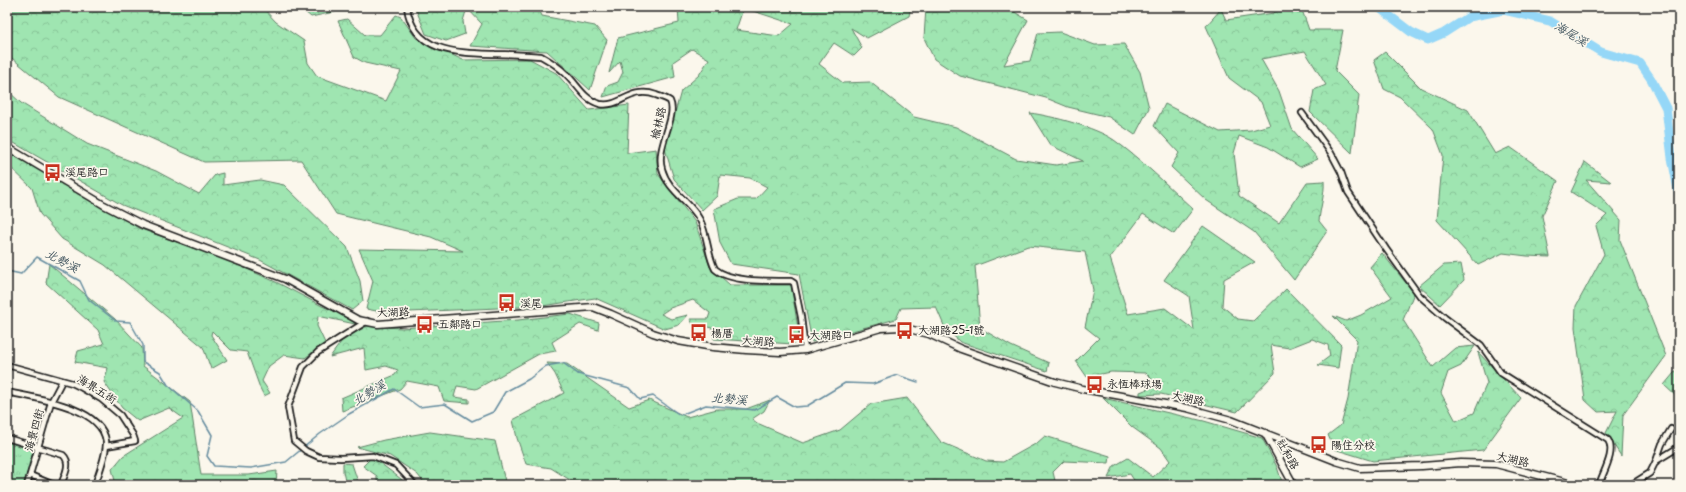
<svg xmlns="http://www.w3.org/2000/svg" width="1686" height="492" viewBox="0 0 1686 492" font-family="'Shantell Sans','LXGW WenKai TC',sans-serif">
	<defs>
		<pattern id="forest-crowns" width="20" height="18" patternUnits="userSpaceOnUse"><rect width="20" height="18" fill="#9fe5b1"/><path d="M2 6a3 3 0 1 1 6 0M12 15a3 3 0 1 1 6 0" fill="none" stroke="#88c498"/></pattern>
		<pattern id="park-tufts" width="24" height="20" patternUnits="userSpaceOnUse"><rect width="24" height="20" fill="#9fe5b1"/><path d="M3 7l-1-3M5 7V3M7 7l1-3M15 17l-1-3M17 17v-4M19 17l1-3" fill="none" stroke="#88c498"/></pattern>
	</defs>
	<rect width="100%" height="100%" fill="#fbf7ec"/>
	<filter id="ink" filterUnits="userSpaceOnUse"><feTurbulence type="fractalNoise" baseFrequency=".025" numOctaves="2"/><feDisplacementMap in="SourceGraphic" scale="8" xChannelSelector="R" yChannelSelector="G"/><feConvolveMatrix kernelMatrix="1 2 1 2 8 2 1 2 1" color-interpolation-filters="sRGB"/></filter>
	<g filter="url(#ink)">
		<!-- forest -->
		<g fill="url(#forest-crowns)" stroke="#5e8066">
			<polygon points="7,7 262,7 276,22 304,41 308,63 317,76 386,101 401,71 365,63 354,57 338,21 347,19 365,35 380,35 396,15 401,17 416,38 463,60 530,59 556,73 589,110 629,105 627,153 656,149 658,174 695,222 710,267 730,285 791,285 800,340 793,344 714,339 712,328 693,324 690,319 708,319 710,313 693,300 670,308 661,314 671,319 688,315 679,325 665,329 595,298 542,306 387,313 366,309 373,281 359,249 463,251 431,237 336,214 301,160 204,162 59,97 7,54"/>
			<polygon points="299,7 357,7 311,17"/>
			<polygon points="415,7 538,7 542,16 595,26 607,40 590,90 547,51 470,46 482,24 467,8 463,21 465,34 446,41 426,34"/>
			<path d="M678,7H739L742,12L736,30L779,36L793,24L747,9V7H911L909,16L867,38L851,28L862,48L854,56L834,43L819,64L843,83L870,82L914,117L956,127L1016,159L1056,165L1083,161L1050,145L1030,113C1052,116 1095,127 1114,140C1142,160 1168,186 1193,209L1174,234L1143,214L1110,258L1128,314L1165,308L1194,330L1189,296L1164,280L1203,226L1255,262L1224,279L1222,306L1238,319L1253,321L1286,289L1341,345L1338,368L1318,365L1330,356L1328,345L1312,339L1289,348L1271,345L1275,373L1237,412L1161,394L1140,395V392L1158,385L1146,373L1111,372L1087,377L1076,361L1099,338L1085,327L1093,290L1085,252L1028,246L975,266L980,328L1011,346L1049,363L1047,371L960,342L945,328L936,307L901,308L896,319L812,342L799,274L731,264L720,243L714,209L738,199H756L767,187L750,178L720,175L717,196L702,210L674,179L665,149L681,91L699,75L709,59L692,49L673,62L675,77L603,97L607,86L618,82L623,72L620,61L609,73L618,38L679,23Z"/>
			<polygon points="926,7 1006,7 1028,20 1004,65 1030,61 1038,33 1060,32 1095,45 1124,44 1140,72 1149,108 1135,135 1109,117 1068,107 1046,98 960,76 934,59 924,38"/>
			<path d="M1281,7H1298L1302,10L1309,30H1343L1335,71L1359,95L1352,153L1310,112L1314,90L1326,85L1305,51L1261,59L1279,91L1292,129L1318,159L1300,167L1268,147L1239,136L1234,153L1239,196L1279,223L1307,182L1324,181C1325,194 1320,208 1319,221L1327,231L1294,280L1254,232L1206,200L1171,167L1179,153L1154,126L1165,104L1220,132L1251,130L1270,125L1261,102L1229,78L1206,26L1221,9L1226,20L1274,13Z"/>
			<polygon points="1385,52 1421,88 1468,110 1495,154 1510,147 1558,181 1542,216 1550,257 1527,256 1503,253 1478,265 1437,220 1443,155 1433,129 1400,97 1384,89 1374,60"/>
			<polygon points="7,90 21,103 87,144 156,171 199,194 215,175 223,173 223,185 260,180 284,185 347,247 360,281 363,301 352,310 260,260 122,205 7,139"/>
			<polygon points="7,149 120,215 138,228 227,260 278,283 322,306 353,319 355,324 318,316 317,326 325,343 305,358 284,355 269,366 262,381 270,393 264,396 260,388 247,352 231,350 212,331 211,335 227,360 211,369 203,347 105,265 62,239 40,214 32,188 7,164"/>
			<polygon points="1585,162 1611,182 1586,180 1621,220 1620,240 1666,356 1623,415 1621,456 1606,433 1617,411 1598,412 1585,400 1575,327 1576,306 1604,254 1596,226 1607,215 1571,192"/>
			<polygon points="1382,253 1414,293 1403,320 1433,367 1455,348 1475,346 1461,366 1448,372 1441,393 1456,421 1474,413 1487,383 1478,352 1521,398 1483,450 1373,461 1334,449 1328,435 1341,425 1348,399 1357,340 1333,316 1346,321 1361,315 1392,297 1370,267"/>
			<polygon points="49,264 115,319 142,348 143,366 190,402 201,475 249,475 277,471 276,485 116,485 112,469 123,456 183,418 169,408 138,421 122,408 104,382 108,368 75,362 78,351 104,344 98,330 46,283"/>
			<polygon points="1461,264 1464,280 1440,305 1419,286 1444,265"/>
			<polygon points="570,314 599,323 598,330 580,324 552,342 556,351 539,354 476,389 457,386 454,397 469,399 469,403 444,401 439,387 407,381 400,389 342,411 341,398 395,375 398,370 386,366 366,370 364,348 330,357 344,338 367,326 402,328 518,320"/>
			<polygon points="547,363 567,364 629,407 649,400 687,417 717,409 746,409 770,400 764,411 752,419 757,423 803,443 840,430 871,404 907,398 941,442 986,461 1003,462 1037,443 1045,436 1110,456 1109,463 1064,461 1053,472 1056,485 578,485 551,468 526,464 517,438 513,420 564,393 555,374"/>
			<polygon points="1679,367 1679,399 1664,385"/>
			<polygon points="1103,398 1204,421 1262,438 1277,467 1283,485 1137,485 1130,474 1108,478 1114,466 1128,458 1153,477 1170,461 1161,448 1132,427"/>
			<polygon points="430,432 495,441 506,485 426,485 417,474 390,456 357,447 384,440"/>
			<polygon points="372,457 401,479 405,485 377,485 377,476 363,466"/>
			<polygon points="343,463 352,464 359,485 346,485 343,472"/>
		</g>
		<!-- park -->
		<polygon fill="url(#park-tufts)" stroke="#5e8066" points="7,442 34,451 25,485 7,485"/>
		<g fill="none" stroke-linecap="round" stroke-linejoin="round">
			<!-- stream -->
			<polyline stroke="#658c9f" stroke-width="1.5" points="7,271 21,274 37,257 80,281 89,300 116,321 130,322 143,345 143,362 160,372 168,385 198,411 212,435 207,456 214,466 251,468 286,462 320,434 349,414 394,389 419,407 445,404 472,421 493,412 505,392 529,379 546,366 563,363 578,374 630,388 640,399 653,396 680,415 706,405 755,410 777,397 795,407 807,406 845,383 873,384 897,375 918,382"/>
			<!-- river -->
			<polyline stroke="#95d7f7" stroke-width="9" points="1378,7 1411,32 1428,40 1444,33 1469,17 1504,10 1550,21 1601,52 1640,63 1651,79 1666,108 1672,158 1679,195"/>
			<defs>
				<g id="street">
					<path d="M407,7C413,53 458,53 495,54C510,54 526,55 541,56C550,61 559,67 566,74C578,85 584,100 600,104C621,108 630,86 656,95C661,97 666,98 670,101C678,117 655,147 662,169C668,191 690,201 700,220C708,236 707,254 715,269C731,283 771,281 791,281L794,283L801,317L805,350"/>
					<path d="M1302,113L1331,153L1341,172L1348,192L1386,249L1420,296L1445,318L1481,345L1501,373L1608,440C1616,452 1603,472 1599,485"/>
					<polyline points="367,321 318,352 303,367 288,407 294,441 306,451 319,457 341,458 373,456 396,465 415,485"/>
					<polyline points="7,365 72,383 82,388 101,399 120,415 133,435 135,441 106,446"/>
					<path d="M7,392C34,398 101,406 106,441C107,454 99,472 95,485"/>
					<path d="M7,438L63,455C72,463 64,476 61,485"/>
					<polyline points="1656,461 1679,447"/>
					<polyline points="30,475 54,485"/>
					<polyline points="27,485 51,402 62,381"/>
					<polyline points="1631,485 1650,473 1656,461 1662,444 1671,429"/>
				</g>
				<g id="secondary">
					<polyline points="7,147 104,205 143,225 285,279 358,320 378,324 593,307 611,314 653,333 678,341 713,347 746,350 780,352 805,350 881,328 901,327 929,334 961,349 1055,382 1083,389 1187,408 1231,420 1336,461 1360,468 1422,466 1461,463 1496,464 1576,485"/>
					<polyline points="1265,433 1291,480 1292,485"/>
				</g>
			</defs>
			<!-- street casing -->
			<use href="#street" stroke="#1c1c1c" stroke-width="8"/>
			<!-- secondary casing -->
			<use href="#secondary" stroke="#1c1c1c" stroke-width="9"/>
			<!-- street -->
			<use href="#street" stroke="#fbf7ec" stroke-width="4.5"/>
			<!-- secondary -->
			<use href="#secondary" stroke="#fbf7ec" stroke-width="6"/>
		</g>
	</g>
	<!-- icons -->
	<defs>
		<symbol id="bus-bare" viewBox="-9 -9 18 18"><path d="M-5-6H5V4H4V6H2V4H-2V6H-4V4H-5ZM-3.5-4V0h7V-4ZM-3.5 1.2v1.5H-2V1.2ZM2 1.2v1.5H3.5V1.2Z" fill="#c8321e" stroke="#fbf7ec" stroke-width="2.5" paint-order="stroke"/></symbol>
	</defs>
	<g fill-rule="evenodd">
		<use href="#bus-bare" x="40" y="160" width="25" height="25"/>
		<use href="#bus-bare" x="494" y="290" width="25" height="25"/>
		<use href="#bus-bare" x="412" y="312" width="25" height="25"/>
		<use href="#bus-bare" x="892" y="318" width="25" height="25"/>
		<use href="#bus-bare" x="686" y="320" width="25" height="25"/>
		<use href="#bus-bare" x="784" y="322" width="25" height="25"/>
		<use href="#bus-bare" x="1082" y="372" width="25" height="25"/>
		<use href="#bus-bare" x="1306" y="432" width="25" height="25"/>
	</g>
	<g text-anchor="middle" stroke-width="3.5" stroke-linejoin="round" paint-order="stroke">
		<!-- street labels -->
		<g font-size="11" fill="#1c1c1c" stroke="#fbf7ec">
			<text transform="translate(658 123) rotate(-77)" y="4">榆林路</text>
			<text transform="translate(393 312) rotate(-2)" y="4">大湖路</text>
			<text transform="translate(758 341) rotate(4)" y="4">大湖路</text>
			<text transform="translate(97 389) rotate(32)" y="4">海景五街</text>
			<text transform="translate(1188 398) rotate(13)" y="4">大湖路</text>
			<text transform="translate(34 430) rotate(-75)" y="4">海景四街</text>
			<text transform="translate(1288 454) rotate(61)" y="4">社和路</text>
			<text transform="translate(1513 459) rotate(13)" y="4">大湖路</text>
		</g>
		<!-- poi labels -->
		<g font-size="11" fill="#1c1c1c" stroke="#fbf7ec" text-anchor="start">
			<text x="65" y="176">溪尾路口</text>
			<text x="520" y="307">溪尾</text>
			<text x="438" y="328">五鄰路口</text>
			<text x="918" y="334">大湖路25-1號</text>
			<text x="711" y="337">楊厝</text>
			<text x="809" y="339">大湖路口</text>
			<text x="1107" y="388">永恆棒球場</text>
			<text x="1331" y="449">陽住分校</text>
		</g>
		<!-- water labels -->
		<g font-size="12" font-style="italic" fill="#40545e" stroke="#fbf7ec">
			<text transform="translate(1571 34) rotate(31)" y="4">海尾溪</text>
			<text transform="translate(62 261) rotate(28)" y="4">北勢溪</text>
			<text transform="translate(369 393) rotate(-31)" y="4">北勢溪</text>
			<text transform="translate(729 399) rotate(5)" y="4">北勢溪</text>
		</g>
	</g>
	<!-- margin -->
	<rect width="1686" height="492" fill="none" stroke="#fbf7ec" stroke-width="24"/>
	<rect x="12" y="12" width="1662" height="468" fill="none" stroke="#1c1c1c" stroke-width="1.5" filter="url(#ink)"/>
</svg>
